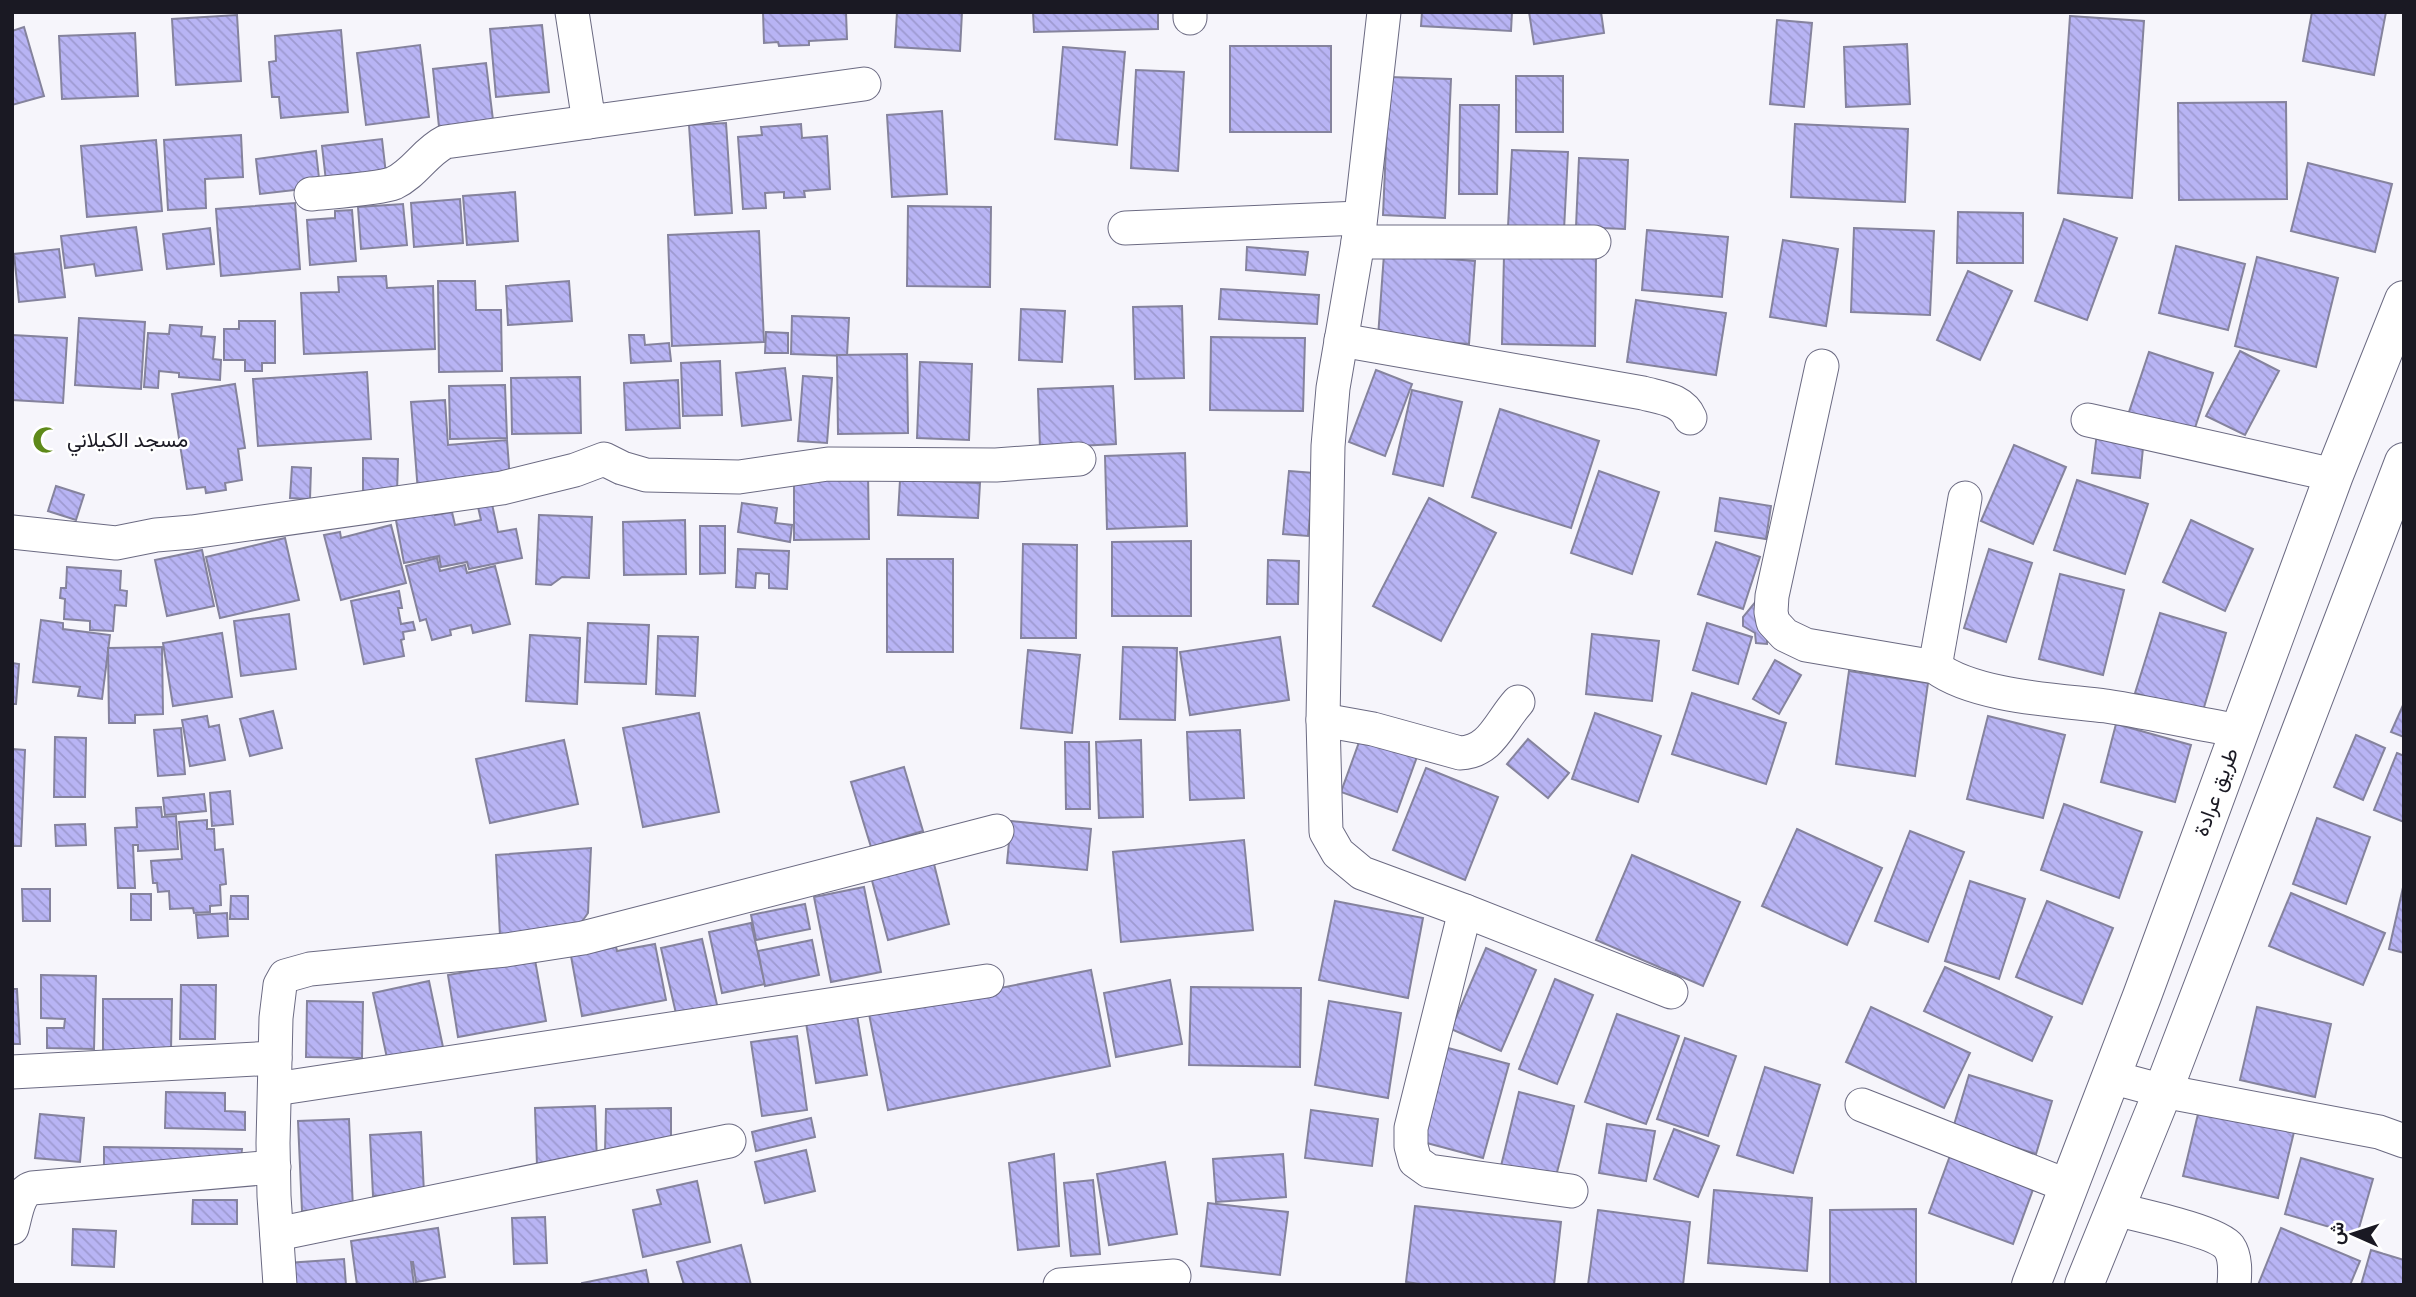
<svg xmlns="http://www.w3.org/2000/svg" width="2416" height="1297" viewBox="0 0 2416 1297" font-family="'Playfair Display',Vazirmatn,serif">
	<defs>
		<pattern id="building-back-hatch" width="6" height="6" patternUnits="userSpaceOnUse" patternTransform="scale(1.75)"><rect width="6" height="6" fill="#b8b4f4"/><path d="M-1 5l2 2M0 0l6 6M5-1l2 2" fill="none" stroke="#9e9ad1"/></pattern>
	</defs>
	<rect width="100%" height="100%" fill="#f6f5fb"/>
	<!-- building -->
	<g fill="url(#building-back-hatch)" stroke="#85839d" stroke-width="2">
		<polygon points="763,12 846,12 847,39 809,41 809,45 779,46 778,42 764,43"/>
		<polygon points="897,12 962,12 960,51 895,47"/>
		<polygon points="1033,12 1158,12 1158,29 1034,32"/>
		<polygon points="1422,12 1512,12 1511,31 1421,26"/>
		<polygon points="1529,12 1601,12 1604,33 1534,44"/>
		<polygon points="2312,12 2386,12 2374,75 2303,61"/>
		<polygon points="237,15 241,81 176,85 172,19"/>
		<polygon points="2070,16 2144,21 2132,198 2058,193"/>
		<polygon points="1777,20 1812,23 1804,107 1770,104"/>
		<polygon points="542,25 549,92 496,97 490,29"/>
		<polygon points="24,27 44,96 12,105 12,31"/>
		<polygon points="341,30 348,112 281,118 279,97 272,97 269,62 276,61 275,36"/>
		<polygon points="135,33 138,96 62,99 59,36"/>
		<polygon points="1907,44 1910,104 1846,107 1844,47"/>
		<polygon points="420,45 429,117 366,125 357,53"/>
		<rect x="1230" y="46" width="101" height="86"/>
		<polygon points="1063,47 1125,52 1117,145 1055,139"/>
		<polygon points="486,63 493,120 439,127 433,69"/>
		<polygon points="1136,70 1184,72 1178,171 1131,168"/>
		<rect x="1516" y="76" width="47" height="56"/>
		<polygon points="1389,77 1451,79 1445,218 1383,215"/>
		<polygon points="2286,102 2287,199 2179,200 2178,103"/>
		<polygon points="1460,105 1499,105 1497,194 1459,194"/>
		<polygon points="942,111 947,194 892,197 887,115"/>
		<polygon points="726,123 732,213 695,215 689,125"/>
		<polygon points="801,124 802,138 827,136 830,189 804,191 805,197 784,198 784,192 765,193 766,208 743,209 738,137 762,135 761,127"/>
		<polygon points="1795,124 1908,129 1905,202 1791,197"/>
		<polygon points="241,135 243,177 205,179 206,208 168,210 164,140"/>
		<polygon points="382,139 386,174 326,181 322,146"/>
		<polygon points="156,140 162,211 87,217 81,146"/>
		<polygon points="1512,150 1568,152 1564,230 1508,227"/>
		<polygon points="316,151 320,187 260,194 256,159"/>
		<polygon points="1579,158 1628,160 1625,229 1576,227"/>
		<polygon points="2308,163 2392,184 2375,252 2291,231"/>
		<polygon points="515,192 518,241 467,245 463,196"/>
		<polygon points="460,199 463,243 414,247 411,203"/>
		<polygon points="295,203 300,269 221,276 216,209"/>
		<polygon points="403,204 407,245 361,249 358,207"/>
		<polygon points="908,206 991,207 990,287 907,286"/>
		<polygon points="352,210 356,261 310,265 307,220 335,218 335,211"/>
		<polygon points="1958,212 2023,213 2023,263 1957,263"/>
		<polygon points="2064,219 2117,238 2087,320 2035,301"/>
		<polygon points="136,227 142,270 96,276 94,264 65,268 61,236"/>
		<polygon points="210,228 214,264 167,269 163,234"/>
		<polygon points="1854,228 1934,231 1930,315 1851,312"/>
		<polygon points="1647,230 1728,237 1722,297 1642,290"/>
		<polygon points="759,231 764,342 672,346 668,235"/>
		<polygon points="1783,240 1838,249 1826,326 1770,317"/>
		<polygon points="2176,246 2245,264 2228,330 2159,313"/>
		<polygon points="1247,247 1308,252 1305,275 1246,270"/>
		<polygon points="59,249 65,297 19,302 14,254"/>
		<polygon points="1384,254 1475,261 1469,344 1378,337"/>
		<polygon points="1504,255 1596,257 1595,346 1502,344"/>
		<polygon points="2257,257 2338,278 2316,367 2235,346"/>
		<polygon points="1968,271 2012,291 1980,360 1937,340"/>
		<polygon points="386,276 387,288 433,286 435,349 304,354 301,293 339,292 338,277"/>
		<polygon points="438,281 475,281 476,310 501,310 502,371 439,372"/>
		<polygon points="569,281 572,321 508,325 506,286"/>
		<polygon points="1221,289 1319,295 1317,324 1219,319"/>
		<polygon points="1636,300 1726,313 1716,375 1627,362"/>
		<polygon points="1182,306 1184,378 1135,379 1133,307"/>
		<polygon points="1021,309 1065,311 1062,362 1019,360"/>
		<polygon points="792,316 849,318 847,356 791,354"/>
		<polygon points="79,318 145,322 141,389 75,385"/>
		<polygon points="239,321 275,321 275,363 262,363 262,371 245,371 245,360 224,360 224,329 239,329"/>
		<polygon points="170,325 202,327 201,336 215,337 213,359 221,360 220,380 179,377 179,373 159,371 158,388 144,387 148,333 169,334"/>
		<polygon points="766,332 788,333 788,353 765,353"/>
		<polygon points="12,335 67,338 63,403 12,400"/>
		<polygon points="629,335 644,335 645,345 669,343 671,361 631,363"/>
		<polygon points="1211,337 1305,338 1303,411 1210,410"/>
		<polygon points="2240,351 2279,371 2245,435 2206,416"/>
		<polygon points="2149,352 2213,373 2191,440 2127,418"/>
		<polygon points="907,354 908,433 838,434 837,355"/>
		<polygon points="720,361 722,415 683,416 681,363"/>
		<polygon points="920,362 972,364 969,440 917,438"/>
		<polygon points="785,368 791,420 742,426 736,373"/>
		<polygon points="1376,370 1412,384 1385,456 1349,442"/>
		<polygon points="367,372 371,439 258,446 253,379"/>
		<polygon points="803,376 832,378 827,443 798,441"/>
		<polygon points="580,377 581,433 512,434 511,378"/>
		<polygon points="678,380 680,428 626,430 624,383"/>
		<polygon points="235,384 245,448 238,449 242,480 225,483 226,490 206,493 205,487 187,489 172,394"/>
		<polygon points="505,385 507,438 450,439 449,386"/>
		<polygon points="1113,386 1116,444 1040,448 1038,389"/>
		<polygon points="1412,390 1462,402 1443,486 1393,474"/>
		<polygon points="445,400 448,445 507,440 510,480 418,492 411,402"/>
		<polygon points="1500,409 1599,441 1571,528 1472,497"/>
		<polygon points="2097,433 2144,438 2140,478 2092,473"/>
		<polygon points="2014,445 2066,467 2033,544 1981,521"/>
		<polygon points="1185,453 1187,526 1107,529 1105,456"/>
		<polygon points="363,458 398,459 397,493 363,493"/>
		<polygon points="292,467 311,468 310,499 290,498"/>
		<polygon points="1289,471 1314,473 1308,536 1283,534"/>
		<polygon points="1599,471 1659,492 1632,574 1571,553"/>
		<polygon points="868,473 869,539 794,540 794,474"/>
		<polygon points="900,480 980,483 978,518 898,515"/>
		<polygon points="2077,480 2148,504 2125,574 2054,550"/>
		<polygon points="56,486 84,495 76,520 48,511"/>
		<polygon points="1429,498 1496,533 1441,641 1373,606"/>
		<polygon points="1720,498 1771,506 1766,539 1715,531"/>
		<polygon points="742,503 777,508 775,523 792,525 790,542 738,532"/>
		<polygon points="492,504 498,532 516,529 522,558 469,569 467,562 441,567 439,556 404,563 395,515 434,507 435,515 452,512 455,525 481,520 478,507"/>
		<polygon points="539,515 592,517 589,578 562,577 551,585 536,584"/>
		<polygon points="685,520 686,574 624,575 623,522"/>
		<polygon points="2191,520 2253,549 2225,611 2163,582"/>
		<polygon points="391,525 406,583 341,600 324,535 340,532 341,538"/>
		<polygon points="700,526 725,526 725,573 700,574"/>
		<polygon points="285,538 299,600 220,618 206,557"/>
		<polygon points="1191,541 1191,616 1112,616 1112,542"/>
		<polygon points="1716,542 1760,557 1743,609 1698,594"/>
		<polygon points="1023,544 1077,545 1076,638 1021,638"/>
		<polygon points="738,549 789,551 787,589 769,588 769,574 756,573 755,588 736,587"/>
		<polygon points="1989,549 2032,563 2006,642 1964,628"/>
		<polygon points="202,550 214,606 167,616 155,560"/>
		<polygon points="437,558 440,571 465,565 467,573 495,566 510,624 473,633 471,625 450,630 451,635 432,640 426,619 420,621 406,566"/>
		<rect x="887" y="559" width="66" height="93"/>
		<polygon points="1268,560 1299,561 1298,604 1267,604"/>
		<polygon points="67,567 121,571 120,590 127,591 126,606 115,605 113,631 90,630 90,621 64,619 65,599 60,598 61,588 66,588"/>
		<polygon points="2060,574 2124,590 2103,675 2039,659"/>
		<polygon points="399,591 402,608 398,608 401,624 413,622 415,630 403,632 404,639 401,640 404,656 364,664 351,601"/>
		<polygon points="1761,595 1768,596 1767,644 1756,643 1755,633 1743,626 1743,617"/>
		<polygon points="2160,613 2226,633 2202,714 2135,693"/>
		<polygon points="289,614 296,669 241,676 234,621"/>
		<polygon points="41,620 63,623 63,629 110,635 102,699 78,696 80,687 33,682"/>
		<polygon points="588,623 649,625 646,684 585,682"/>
		<polygon points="1707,623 1752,637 1738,684 1693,670"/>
		<polygon points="222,633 232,697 173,706 163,643"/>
		<polygon points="1592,634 1659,641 1652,701 1586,694"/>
		<polygon points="530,635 580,638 577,704 526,701"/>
		<polygon points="658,636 698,637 695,696 656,694"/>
		<polygon points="1280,637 1289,700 1190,715 1180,652"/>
		<polygon points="162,647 163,714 135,715 135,723 109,723 108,648"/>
		<polygon points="1123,647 1177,648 1175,720 1120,719"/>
		<polygon points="1028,650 1080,655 1072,733 1021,728"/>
		<polygon points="1775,660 1801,675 1779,714 1753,699"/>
		<polygon points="12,663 19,664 16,704 12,704"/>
		<polygon points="1849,671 1928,683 1915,776 1836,764"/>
		<polygon points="1692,693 1786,723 1766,784 1672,754"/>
		<polygon points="2404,703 2404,737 2391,732"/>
		<polygon points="273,711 282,748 250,756 240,719"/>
		<polygon points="699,713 719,812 643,827 623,728"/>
		<polygon points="1595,713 1661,736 1638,802 1572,779"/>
		<polygon points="207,716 209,727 219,725 225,760 190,766 182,720"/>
		<polygon points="1988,716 2065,735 2043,818 1967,799"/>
		<polygon points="2116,724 2191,745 2175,802 2101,782"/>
		<polygon points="181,728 185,774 158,776 154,730"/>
		<polygon points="1240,730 1244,798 1190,800 1187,732"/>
		<polygon points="1362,734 1418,754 1397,812 1341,792"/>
		<polygon points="2356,735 2385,748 2363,800 2334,787"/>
		<polygon points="55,737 86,738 85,797 54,797"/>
		<polygon points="1528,739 1569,773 1548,798 1507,764"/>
		<polygon points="564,740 578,804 490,823 476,759"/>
		<polygon points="1141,740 1143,817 1099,818 1096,742"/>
		<polygon points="1065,742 1089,742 1090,809 1066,809"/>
		<polygon points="12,749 25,750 21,846 12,846"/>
		<polygon points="2397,753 2404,756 2404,822 2374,810"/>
		<polygon points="904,767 923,831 871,847 851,782"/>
		<polygon points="1426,768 1498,797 1465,880 1393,850"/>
		<polygon points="230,791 233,824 212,826 210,793"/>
		<polygon points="204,794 206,811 165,815 163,798"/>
		<polygon points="2064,804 2142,832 2119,898 2041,870"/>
		<polygon points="161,807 162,817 176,816 178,849 138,851 138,845 133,845 135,888 118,888 115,828 137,827 136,808"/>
		<polygon points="2317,818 2370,837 2346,904 2293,884"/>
		<polygon points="207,820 207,829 214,829 215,850 223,849 226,884 220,885 221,905 210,906 210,912 194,913 193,908 170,909 169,891 158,892 157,883 153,883 151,861 182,859 179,822"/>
		<polygon points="1011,821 1091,829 1087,870 1007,863"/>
		<polygon points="85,824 86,845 56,846 55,825"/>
		<polygon points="1797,829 1882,868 1847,945 1762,906"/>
		<polygon points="1910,831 1964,852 1928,942 1875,921"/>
		<polygon points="1244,840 1253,930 1121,942 1113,852"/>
		<polygon points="591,848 588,913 576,930 500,936 496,855"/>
		<polygon points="1632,855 1740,902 1703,986 1596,940"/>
		<polygon points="933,860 949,924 888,940 871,877"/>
		<polygon points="1970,881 2025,899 1999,979 1945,961"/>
		<polygon points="2404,883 2404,953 2389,949"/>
		<polygon points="864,887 881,972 831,982 814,897"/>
		<polygon points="22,889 50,889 50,921 23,921"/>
		<polygon points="2291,893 2385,933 2363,985 2269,946"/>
		<rect x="131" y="894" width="20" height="26"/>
		<polygon points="231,896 248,896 248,919 230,919"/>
		<polygon points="1335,901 1423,918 1408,998 1319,980"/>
		<polygon points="2047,901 2113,928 2082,1004 2016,977"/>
		<polygon points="805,904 810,929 756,940 751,915"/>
		<polygon points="227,913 228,936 198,938 196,915"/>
		<polygon points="751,923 765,984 722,993 709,932"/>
		<polygon points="702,939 718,1009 677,1018 661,948"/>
		<polygon points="812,940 819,975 765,986 758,951"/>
		<polygon points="655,944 666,1000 582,1016 571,956 616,947 617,951"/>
		<polygon points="1486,948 1536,970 1501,1051 1451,1029"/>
		<polygon points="535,960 546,1021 458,1037 448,975"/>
		<polygon points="1945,967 2052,1017 2032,1061 1924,1011"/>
		<polygon points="1091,970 1110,1066 888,1110 869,1014"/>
		<polygon points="41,975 96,976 94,1049 47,1048 47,1028 64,1028 65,1019 41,1018"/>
		<polygon points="1555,979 1593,995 1557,1084 1519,1069"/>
		<polygon points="1170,980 1182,1044 1116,1057 1104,993"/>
		<polygon points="429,981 443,1047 387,1058 373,993"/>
		<polygon points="181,985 216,985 215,1039 180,1039"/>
		<polygon points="1191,987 1301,988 1300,1067 1189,1065"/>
		<polygon points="12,989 17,989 20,1044 12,1044"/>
		<polygon points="103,999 172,999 171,1050 117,1050 117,1072 103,1072"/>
		<polygon points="307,1001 363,1002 362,1058 306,1057"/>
		<polygon points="1329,1001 1401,1013 1388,1098 1315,1085"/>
		<polygon points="1871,1007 1970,1053 1944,1108 1846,1062"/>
		<polygon points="2257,1007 2331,1024 2315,1097 2240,1080"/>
		<polygon points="1617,1014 1679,1036 1646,1124 1585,1102"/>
		<polygon points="857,1015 867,1075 816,1083 806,1023"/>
		<polygon points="797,1036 807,1110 762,1116 751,1042"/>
		<polygon points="1685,1038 1736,1056 1708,1136 1657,1119"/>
		<polygon points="1448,1048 1509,1064 1483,1158 1423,1142"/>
		<polygon points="1765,1067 1820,1085 1793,1173 1737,1155"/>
		<polygon points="1969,1075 2052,1101 2036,1154 1953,1128"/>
		<polygon points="166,1092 225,1093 225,1111 245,1112 245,1130 165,1128"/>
		<polygon points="1519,1092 1574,1106 1555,1180 1501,1166"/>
		<polygon points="595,1106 597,1162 537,1165 535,1108"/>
		<polygon points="671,1108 671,1152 605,1152 606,1109"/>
		<polygon points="1311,1110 1378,1119 1372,1166 1305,1158"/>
		<polygon points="2199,1110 2294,1132 2278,1198 2183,1176"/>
		<polygon points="40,1114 84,1118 80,1162 35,1158"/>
		<polygon points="811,1118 815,1137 756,1151 752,1132"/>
		<polygon points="349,1119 353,1209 302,1211 298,1121"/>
		<polygon points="1607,1124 1655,1131 1646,1181 1599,1173"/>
		<polygon points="1674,1129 1719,1146 1698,1197 1654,1179"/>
		<polygon points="421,1132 424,1193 373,1196 370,1135"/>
		<polygon points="104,1147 242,1149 241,1158 104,1177"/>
		<polygon points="806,1150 815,1191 765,1203 755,1162"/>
		<polygon points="1951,1153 2035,1184 2013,1244 1929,1213"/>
		<polygon points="1054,1154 1059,1246 1018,1250 1009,1163"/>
		<polygon points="1283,1154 1286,1197 1216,1202 1213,1159"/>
		<polygon points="2301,1158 2373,1179 2357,1235 2285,1214"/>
		<polygon points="1165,1162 1177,1234 1109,1245 1097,1174"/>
		<polygon points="1093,1180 1100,1254 1071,1256 1064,1183"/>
		<polygon points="697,1181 710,1242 643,1257 633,1210 661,1204 657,1190"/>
		<polygon points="1714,1190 1812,1198 1807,1271 1708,1263"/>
		<polygon points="193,1200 237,1200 237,1224 192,1224"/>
		<polygon points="1208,1203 1288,1212 1280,1275 1201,1266"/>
		<polygon points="1415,1206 1561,1222 1554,1285 1427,1285 1406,1282"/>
		<polygon points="1916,1209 1916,1285 1830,1285 1830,1210"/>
		<polygon points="1598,1210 1690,1222 1683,1285 1588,1285"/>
		<polygon points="545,1217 547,1263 514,1264 512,1218"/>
		<polygon points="438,1228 445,1277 416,1282 413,1262 411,1262 414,1285 357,1285 351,1241"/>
		<polygon points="2281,1228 2360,1261 2350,1285 2258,1285"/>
		<polygon points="73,1229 116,1231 114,1267 72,1265"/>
		<polygon points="741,1245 751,1285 684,1285 677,1262"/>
		<polygon points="2371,1250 2404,1260 2404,1285 2361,1285"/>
		<polygon points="344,1259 346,1285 289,1285 287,1263"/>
		<polygon points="646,1270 649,1285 582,1285 582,1283"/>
	</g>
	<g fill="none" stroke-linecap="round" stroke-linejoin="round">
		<defs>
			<g id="minor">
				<polyline points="572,12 589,122 864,84"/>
				<polyline points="1384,12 1358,242 1333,388 1328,446 1323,720 1326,832 1338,853 1362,873 1465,911 1671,992"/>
				<polyline points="1190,18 1190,12"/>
				<path d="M311,194C330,192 379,189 394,183C415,173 425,152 445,142L589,122"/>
				<polyline points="1125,228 1360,218"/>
				<polyline points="1358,242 1594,242"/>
				<path d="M1341,340L1643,393C1661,398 1682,399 1690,418"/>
				<path d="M1822,366L1772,596L1771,612L1773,622L1785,635L1806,645L1935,667C1975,697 2058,700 2106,706C2151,713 2195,723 2239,731"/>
				<polyline points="2088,420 2334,475"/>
				<polyline points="12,532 116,543 156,535 192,532 502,488 575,470 604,459 622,468 646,475 739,477 828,464 996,465 1079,459"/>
				<polyline points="1935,667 1965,498"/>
				<path d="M1323,720L1373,729L1460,753C1491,752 1499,723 1518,702"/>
				<polyline points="1465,911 1411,1128 1411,1146 1415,1161 1429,1171 1571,1191"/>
				<polyline points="12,1072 275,1058"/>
				<polyline points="2111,1077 2163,1091 2379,1132 2404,1141"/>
				<polyline points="275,1089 987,981"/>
				<polyline points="1862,1105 2068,1186"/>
				<path d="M2115,1209C2138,1215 2217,1231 2229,1247C2236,1257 2235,1273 2234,1285"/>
				<path d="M12,1228C16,1215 18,1192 32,1188L274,1167"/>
				<polyline points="277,1234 729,1141"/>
				<polyline points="280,1285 274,1196 273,1143 276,1018 280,985 285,976 310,969 506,950 583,938 997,831"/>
				<polyline points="1060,1285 1174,1276"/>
			</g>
			<g id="major">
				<polyline points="2031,1285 2142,996 2334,475 2404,300"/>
				<polyline points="2084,1285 2163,1091 2404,462"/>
			</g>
		</defs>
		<!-- minor casing -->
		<use href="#minor" stroke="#6b6a82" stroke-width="35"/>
		<!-- major casing -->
		<use href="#major" stroke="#6b6a82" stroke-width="40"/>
		<!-- minor -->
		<use href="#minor" stroke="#fff" stroke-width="33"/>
		<!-- major -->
		<use href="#major" stroke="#fff" stroke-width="38"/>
	</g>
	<!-- icons -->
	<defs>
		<symbol id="mosque-bare" viewBox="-9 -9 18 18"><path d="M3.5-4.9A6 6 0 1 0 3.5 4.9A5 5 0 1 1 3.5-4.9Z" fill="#5e8919" stroke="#fff" stroke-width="2.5" paint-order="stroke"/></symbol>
	</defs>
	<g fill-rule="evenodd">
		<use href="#mosque-bare" x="27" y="421" width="38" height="38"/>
	</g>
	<g text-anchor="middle" stroke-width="5" stroke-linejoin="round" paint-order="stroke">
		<!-- poi labels -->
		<g font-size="21" fill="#1a1923" stroke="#fff" text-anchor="start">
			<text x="67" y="447">مسجد الكيلاني</text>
		</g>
		<!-- street labels -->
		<g font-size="21" fill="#1a1923" stroke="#fff">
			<text transform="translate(2216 792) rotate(-70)" y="7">طريق عرادة</text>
		</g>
	</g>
	<!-- border -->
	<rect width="2416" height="1297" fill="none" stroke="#1a1923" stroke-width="28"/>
	<!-- north arrow -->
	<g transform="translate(2353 1234) rotate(273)" stroke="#ffffff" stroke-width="5" paint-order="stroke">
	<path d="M0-5L12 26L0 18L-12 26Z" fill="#1a1923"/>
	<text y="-10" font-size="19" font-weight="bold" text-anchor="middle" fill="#1a1923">ش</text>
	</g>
</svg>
